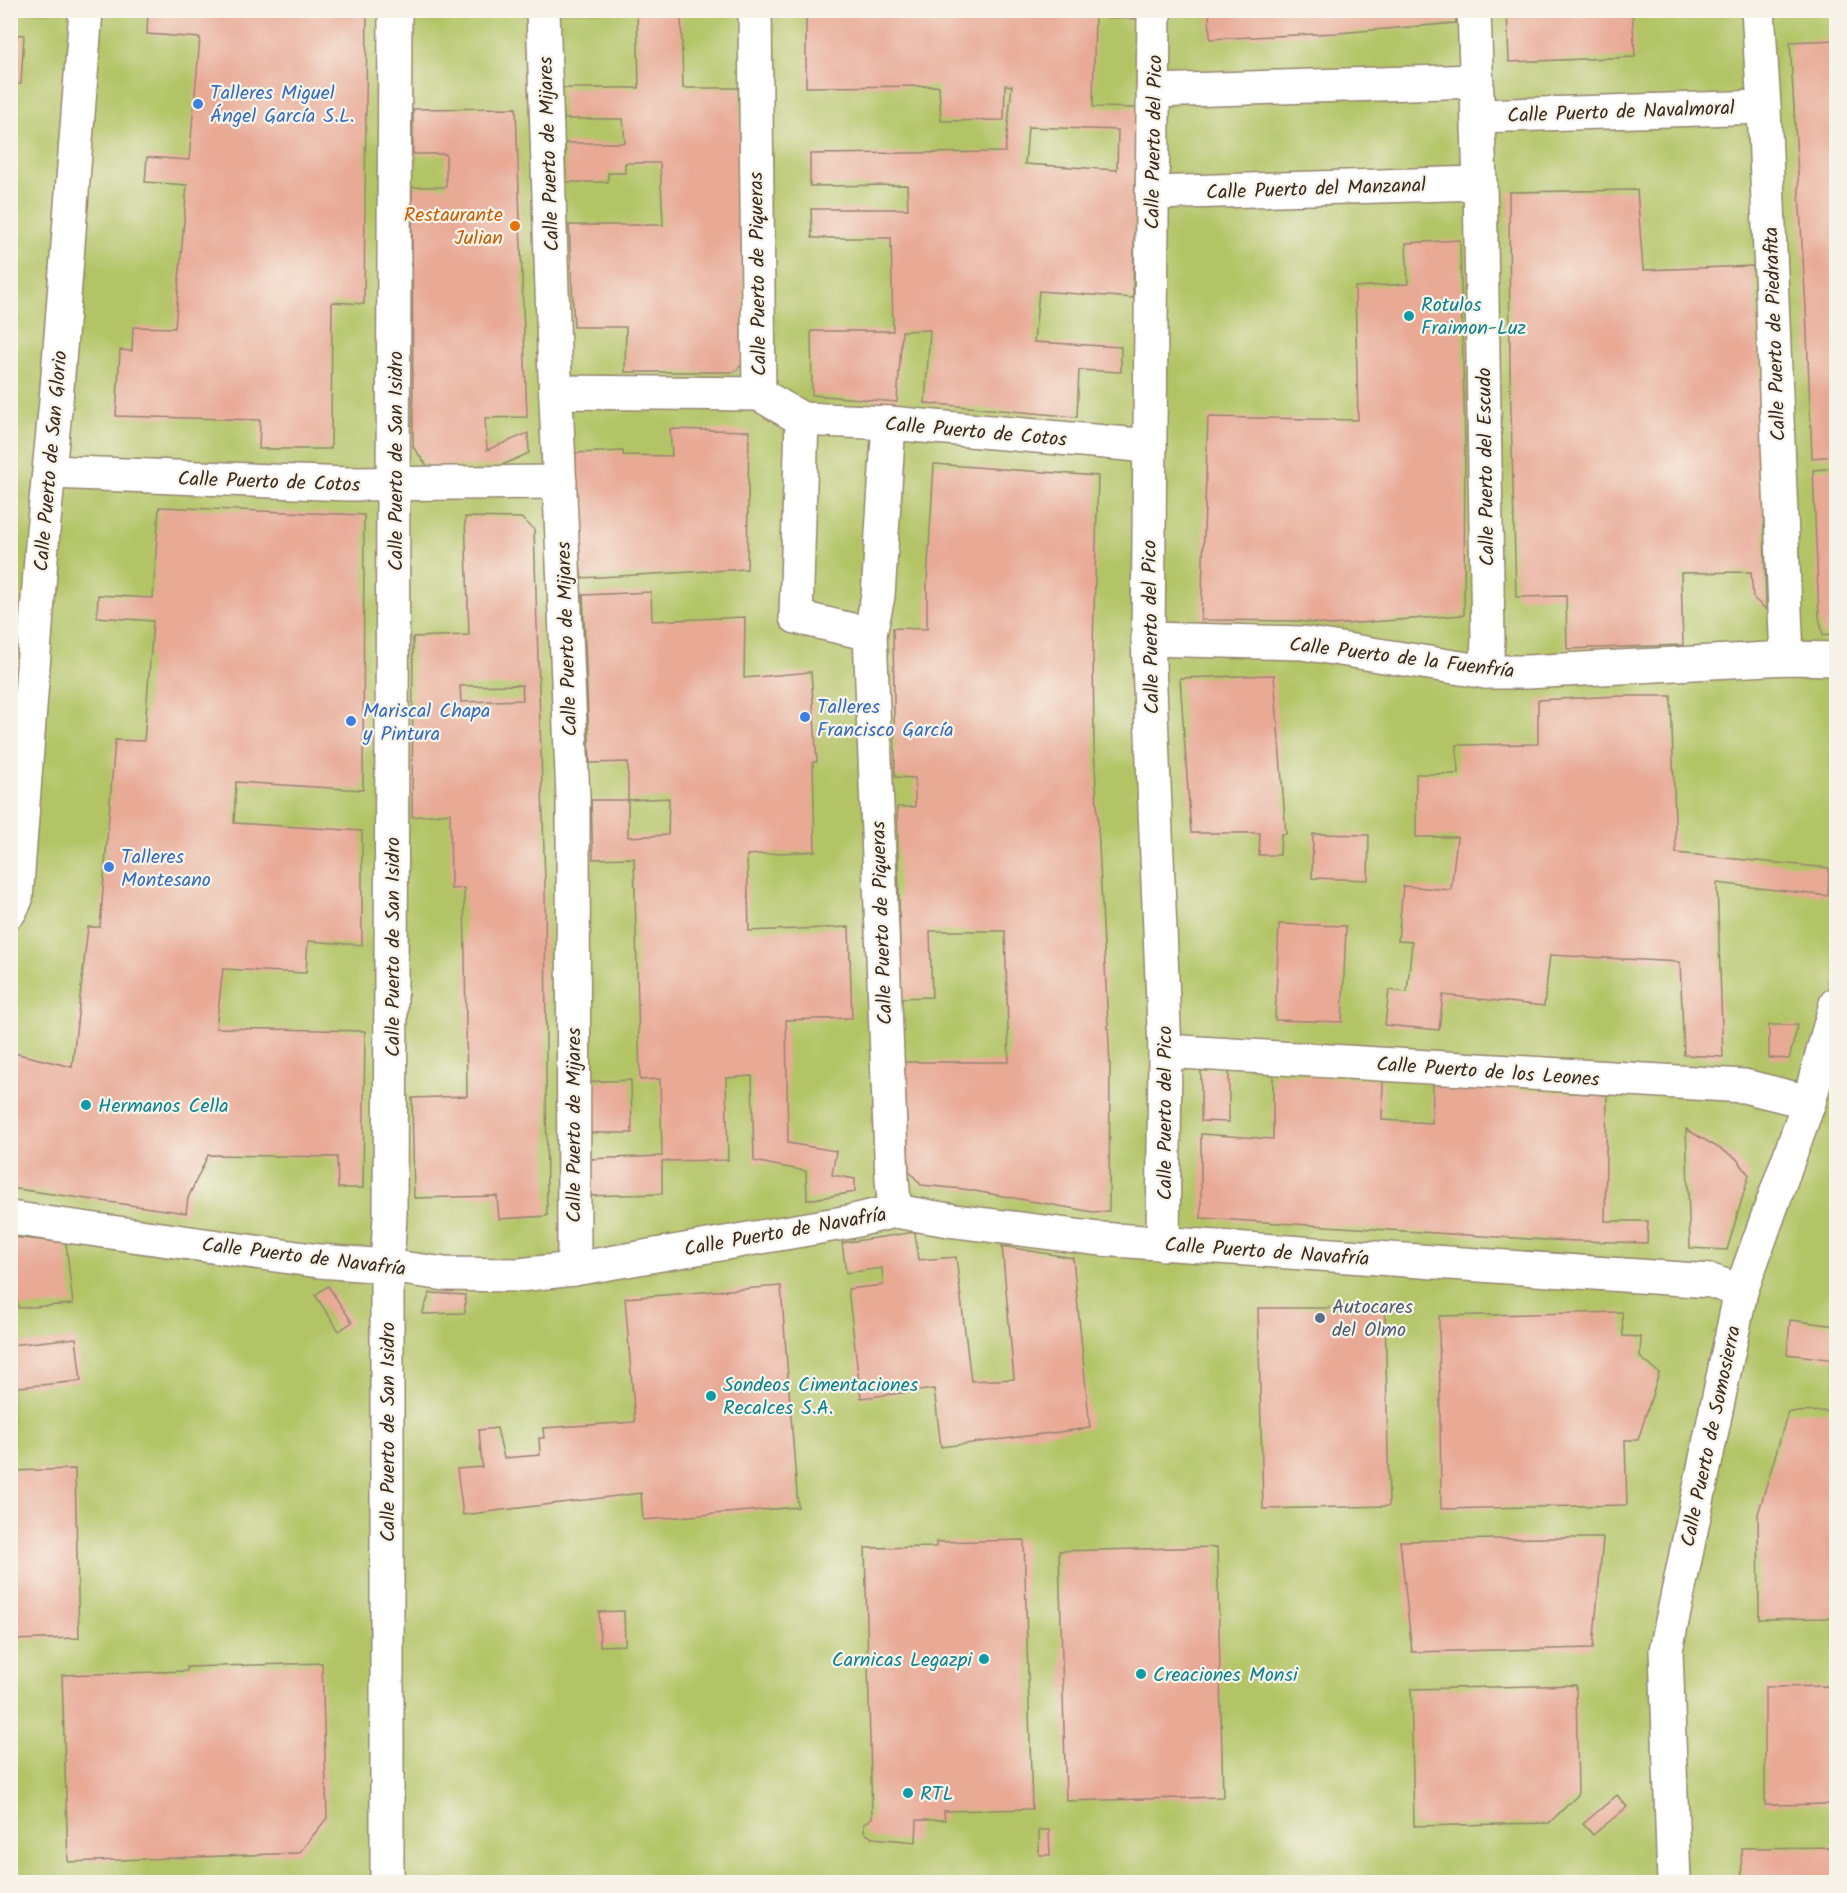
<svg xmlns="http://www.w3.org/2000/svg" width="1847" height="1893" viewBox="0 0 1847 1893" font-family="Kalam,sans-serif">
	<rect width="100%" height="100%" fill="#f7f3e8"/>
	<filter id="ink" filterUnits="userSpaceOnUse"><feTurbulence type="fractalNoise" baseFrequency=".0167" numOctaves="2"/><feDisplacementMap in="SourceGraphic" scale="12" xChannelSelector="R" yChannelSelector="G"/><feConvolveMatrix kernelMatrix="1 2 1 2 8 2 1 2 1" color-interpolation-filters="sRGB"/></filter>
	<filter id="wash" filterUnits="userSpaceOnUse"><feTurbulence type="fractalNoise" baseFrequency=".008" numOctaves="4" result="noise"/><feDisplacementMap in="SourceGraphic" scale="24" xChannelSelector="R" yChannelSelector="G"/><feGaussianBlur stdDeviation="1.35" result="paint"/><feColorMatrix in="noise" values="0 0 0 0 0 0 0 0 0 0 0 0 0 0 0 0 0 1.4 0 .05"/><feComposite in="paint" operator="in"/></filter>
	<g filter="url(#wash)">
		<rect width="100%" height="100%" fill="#f0e1c2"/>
		<!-- green -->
		<rect fill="#b3c466" stroke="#777742" stroke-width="1.5" x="11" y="11" width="1825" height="1871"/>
		<g id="blocks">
			<!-- building -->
			<g fill="#e8a995" fill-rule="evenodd">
				<polygon points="148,10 367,10 364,304 332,302 331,449 259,449 260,420 116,416 120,350 132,351 133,327 175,328 187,185 145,182 147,157 189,160 200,38 147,34"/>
				<polygon points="637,10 681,10 683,88 740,88 745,362 734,372 625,372 626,327 574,327 569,225 663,225 660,163 625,163 625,173 608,173 608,182 566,182 565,143 625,143 623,119 564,119 562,88 639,88"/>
				<path d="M806,10H1138V19L1095,17L1093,107L1137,108L1133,298L1039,291L1034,342L1121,347V372L1079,370L1077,417L925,403L930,330L902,331L897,402L812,395L811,331H893L891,238H812L811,209H908L907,185L810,186V154L1005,152L1012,86L1005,85L1004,120L941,121L939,86L806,87ZM1028,127L1118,130L1117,170L1025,164Z"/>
				<polygon points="1209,10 1456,10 1456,23 1338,33 1210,39"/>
				<polygon points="1507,10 1632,10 1635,57 1509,62"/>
				<polygon points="10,34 24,35 21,84 10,84"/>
				<polygon points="1836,40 1836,456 1812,458 1806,309 1790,42"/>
				<polygon points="516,108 527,417 485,418 487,450 528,433 529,453 500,466 428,467 413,447 412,187 446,187 446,154 413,154 413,109"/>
				<polygon points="10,134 15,134 14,152 10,152"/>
				<polygon points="1637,190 1643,270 1753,266 1761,386 1766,609 1753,598 1751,572 1681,573 1683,645 1567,649 1566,596 1516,597 1510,376 1509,192"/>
				<polygon points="1460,240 1465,444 1464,615 1331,625 1297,621 1201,620 1208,417 1358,420 1355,287 1408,284 1406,243"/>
				<polygon points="670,429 749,431 747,569 581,578 574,453 623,451 623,455 672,456"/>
				<polygon points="934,464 1098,476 1093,647 1094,746 1110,1065 1109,1211 1093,1212 963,1189 921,1185 909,1171 904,1062 1009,1062 1005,931 930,931 932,997 901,998 897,807 915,807 915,778 895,777 893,628 927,629 927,581"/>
				<polygon points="1836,468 1836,633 1823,635 1819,617 1813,470"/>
				<polygon points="159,507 364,515 363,790 236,782 234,823 362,831 362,945 308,941 306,973 223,969 216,1028 365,1031 363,1188 338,1188 337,1157 208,1155 188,1198 186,1213 10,1188 10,1052 72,1067 88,927 100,927 115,740 144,741 153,621 97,617 98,595 153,598"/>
				<path d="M465,517L521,518L534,529L545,882L547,1216L499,1219L497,1196L414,1198L412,1098L467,1096L464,888L451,889L450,813L412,817L413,637L469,635ZM522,685L523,700L461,702L460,686Z"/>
				<path d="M651,592L652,621L745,617L744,678L811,672L817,762H813L815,851L747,855L749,931L849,927L852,1018L786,1020L788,1143L836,1151L832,1175L855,1179V1192L807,1200L806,1171L754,1161L752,1076L726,1078L728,1160L662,1161V1194L587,1196V1159L662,1156L660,1079L640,1080L634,858L593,859L591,800H628V762L590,763L583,595ZM669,798L668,835L628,837V800Z"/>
				<polygon points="1274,675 1286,834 1281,834 1280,855 1259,855 1260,833 1191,833 1180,678"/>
				<polygon points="1619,696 1671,696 1676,853 1829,868 1828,896 1717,883 1723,1057 1684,1055 1680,962 1550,955 1544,1006 1443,995 1439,1030 1385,1025 1389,990 1407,992 1412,942 1398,941 1403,886 1451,890 1457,837 1416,837 1416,774 1458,774 1457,745 1538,744 1538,700"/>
				<polygon points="1313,834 1369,835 1368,880 1312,878"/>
				<polygon points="1279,924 1346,926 1342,1022 1275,1020"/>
				<polygon points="1769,1025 1798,1025 1789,1059 1769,1058"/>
				<polygon points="1201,1070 1229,1071 1229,1122 1201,1121"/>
				<polygon points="1273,1073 1383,1080 1382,1120 1432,1123 1433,1084 1607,1095 1605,1221 1648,1221 1647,1243 1545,1240 1201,1218 1201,1134 1273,1139"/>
				<polygon points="631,1080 632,1133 586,1133 585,1082"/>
				<polygon points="1686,1129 1736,1158 1749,1175 1727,1250 1690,1248"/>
				<polygon points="915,1232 918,1260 956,1257 971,1381 1014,1379 1002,1246 1073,1258 1090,1428 941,1447 934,1389 861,1398 848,1289 883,1285 882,1268 846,1273 842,1243"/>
				<polygon points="13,1237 66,1243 73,1304 18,1308"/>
				<polygon points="328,1286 352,1322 339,1331 315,1295"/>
				<polygon points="781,1286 798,1507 643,1520 641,1493 463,1515 457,1469 482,1467 479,1430 497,1428 504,1458 540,1455 539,1438 544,1438 543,1428 635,1422 625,1298"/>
				<polygon points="430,1293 465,1295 465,1313 422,1314"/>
				<polygon points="1258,1308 1385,1308 1389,1506 1263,1509"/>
				<polygon points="1622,1312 1623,1336 1641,1337 1640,1357 1659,1373 1638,1440 1625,1440 1627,1505 1441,1509 1439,1316"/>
				<polygon points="1790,1320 1836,1326 1836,1360 1787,1354"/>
				<polygon points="76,1338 81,1381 10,1388 10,1345"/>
				<polygon points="1836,1411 1836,1618 1759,1619 1758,1514 1788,1412"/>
				<polygon points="75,1469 79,1638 10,1640 10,1471"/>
				<polygon points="1544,1538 1603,1538 1593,1648 1412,1652 1400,1541"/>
				<polygon points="1024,1540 1032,1809 944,1811 945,1820 917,1820 916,1842 873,1838 866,1834 864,1830 864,1824 872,1818 865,1548 936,1547 936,1542"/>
				<polygon points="1217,1547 1223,1797 1066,1801 1059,1551"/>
				<polygon points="624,1611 625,1645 600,1646 599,1612"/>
				<polygon points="322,1663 327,1818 299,1853 68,1862 62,1675 187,1671 187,1667"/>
				<polygon points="1576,1685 1578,1795 1549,1823 1414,1826 1411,1689"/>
				<polygon points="1836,1686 1836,1804 1765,1805 1765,1687"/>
				<polygon points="1617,1795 1627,1807 1593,1835 1583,1824"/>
				<polygon points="1039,1830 1049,1830 1050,1855 1039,1855"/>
				<polygon points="1836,1847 1836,1882 1742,1882 1741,1848"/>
			</g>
		</g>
	</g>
	<g filter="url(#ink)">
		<use href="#blocks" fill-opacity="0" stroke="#968670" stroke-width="1.5"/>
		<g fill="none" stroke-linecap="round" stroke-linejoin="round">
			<defs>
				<g id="minor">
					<polyline points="543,10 554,352 573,798 574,1269"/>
					<polyline points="755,10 759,394"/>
					<polyline points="1154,10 1148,639 1165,1051 1163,1244"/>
					<polyline points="1474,10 1480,183 1488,639 1486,672"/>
					<polyline points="1758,10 1764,107 1787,658"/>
					<polyline points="1153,91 1477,81"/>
					<polyline points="1479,116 1764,107"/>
					<polyline points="1152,193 1480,183"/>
					<polyline points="556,392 759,394 802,419 796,617 870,634"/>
					<polyline points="802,419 889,423 1150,446"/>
					<polyline points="889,423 878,596 870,634 892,1179 895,1211"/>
					<polyline points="50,472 348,484 560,482"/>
					<polyline points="1148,639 1302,643 1486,672 1527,672 1787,658 1836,659"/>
					<polyline points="10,911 16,899 43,531 56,401 86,10"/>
					<polyline points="1165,1051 1744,1086 1809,1102"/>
					<polyline points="10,1218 319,1261 387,1266 445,1274 519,1275 574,1269 849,1222 895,1211 955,1221 1100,1239 1711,1281 1741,1291"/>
					<polyline points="387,1882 387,1266 390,1216 395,10"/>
					<polyline points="1674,1882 1666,1650 1741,1291 1809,1102 1836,1004"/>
				</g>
			</defs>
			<!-- minor casing -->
			<use href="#minor" stroke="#968670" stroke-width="36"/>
			<!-- minor -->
			<use href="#minor" stroke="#fff" stroke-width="33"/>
		</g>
	</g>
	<!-- markers -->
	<g fill="#3f7fe0" stroke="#f7f3e8" stroke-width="2">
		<circle cx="198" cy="104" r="6"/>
		<circle cx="805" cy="717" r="6"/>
		<circle cx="351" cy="721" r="6"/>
		<circle cx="109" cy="867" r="6"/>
	</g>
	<circle fill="#e8710a" stroke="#f7f3e8" stroke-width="2" cx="515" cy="226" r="6"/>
	<g fill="#0f9aa8" stroke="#f7f3e8" stroke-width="2">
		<circle cx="1409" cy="316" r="6"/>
		<circle cx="86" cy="1105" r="6"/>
		<circle cx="711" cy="1396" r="6"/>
		<circle cx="984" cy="1659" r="6"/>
		<circle cx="1141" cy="1674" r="6"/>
		<circle cx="908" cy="1793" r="6"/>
	</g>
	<circle fill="#5c6f8a" stroke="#f7f3e8" stroke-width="2" cx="1320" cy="1318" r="6"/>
	<g text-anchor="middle" stroke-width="4.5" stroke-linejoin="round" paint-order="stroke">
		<!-- shop labels -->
		<g font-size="20" fill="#366cbe" stroke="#f7f3e8" text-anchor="start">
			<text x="210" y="99">Talleres Miguel<tspan x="210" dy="23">Ángel García S.L.</tspan></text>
			<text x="817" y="713">Talleres<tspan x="817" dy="23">Francisco García</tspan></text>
			<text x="363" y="717">Mariscal Chapa<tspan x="363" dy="23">y Pintura</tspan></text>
			<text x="121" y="863">Talleres<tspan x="121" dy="23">Montesano</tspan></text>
		</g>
		<!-- street labels -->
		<g font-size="20" fill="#3b2a1e" stroke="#f7f3e8">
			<text transform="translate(1621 111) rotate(-2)" y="7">Calle Puerto de Navalmoral</text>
			<text transform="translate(1153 142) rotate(-89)" y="7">Calle Puerto del Pico</text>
			<text transform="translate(548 154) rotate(-92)" y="7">Calle Puerto de Mijares</text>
			<text transform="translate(1316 188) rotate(-2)" y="7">Calle Puerto del Manzanal</text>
			<text transform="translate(757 274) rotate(-91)" y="7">Calle Puerto de Piqueras</text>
			<text transform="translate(1774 334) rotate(-92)" y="7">Calle Puerto de Piedrafita</text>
			<text transform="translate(976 431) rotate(5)" y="7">Calle Puerto de Cotos</text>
			<text transform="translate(50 461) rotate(-85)" y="7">Calle Puerto de San Glorio</text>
			<text transform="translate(395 461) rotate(-90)" y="7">Calle Puerto de San Isidro</text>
			<text transform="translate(1485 467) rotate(-91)" y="7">Calle Puerto del Escudo</text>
			<text transform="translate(269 481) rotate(2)" y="7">Calle Puerto de Cotos</text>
			<text transform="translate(1150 627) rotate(-91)" y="7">Calle Puerto del Pico</text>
			<text transform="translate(566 639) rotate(-92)" y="7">Calle Puerto de Mijares</text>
			<text transform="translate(1402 657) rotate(7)" y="7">Calle Puerto de la Fuenfría</text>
			<text transform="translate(881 923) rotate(-92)" y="7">Calle Puerto de Piqueras</text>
			<text transform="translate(392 947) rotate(-90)" y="7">Calle Puerto de San Isidro</text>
			<text transform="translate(1488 1071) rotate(4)" y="7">Calle Puerto de los Leones</text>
			<text transform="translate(1164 1113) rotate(-90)" y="7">Calle Puerto del Pico</text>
			<text transform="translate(573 1125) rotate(-90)" y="7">Calle Puerto de Mijares</text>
			<text transform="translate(785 1231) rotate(-10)" y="7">Calle Puerto de Navafría</text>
			<text transform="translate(1267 1251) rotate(4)" y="7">Calle Puerto de Navafría</text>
			<text transform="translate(304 1256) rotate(7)" y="7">Calle Puerto de Navafría</text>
			<text transform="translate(387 1432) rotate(-90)" y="7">Calle Puerto de San Isidro</text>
			<text transform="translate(1710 1436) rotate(-78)" y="7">Calle Puerto de Somosierra</text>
		</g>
		<!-- food labels -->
		<g font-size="20" fill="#c56008" stroke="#f7f3e8" text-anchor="end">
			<text x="503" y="221">Restaurante<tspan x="503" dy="23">Julian</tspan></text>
		</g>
		<!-- culture labels -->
		<g font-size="20" fill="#0d838f" stroke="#f7f3e8" text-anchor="start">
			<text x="1421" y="311">Rotulos<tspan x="1421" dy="23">Fraimon-Luz</tspan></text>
			<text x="98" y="1112">Hermanos Cella</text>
			<text x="723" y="1391">Sondeos Cimentaciones<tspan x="723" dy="23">Recalces S.A.</tspan></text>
			<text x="972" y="1666" text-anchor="end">Carnicas Legazpi</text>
			<text x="1153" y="1681">Creaciones Monsi</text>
			<text x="920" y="1800">RTL</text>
		</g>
		<!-- service labels -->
		<g font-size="20" fill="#4e5e75" stroke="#f7f3e8" text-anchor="start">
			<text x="1332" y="1313">Autocares<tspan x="1332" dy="23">del Olmo</tspan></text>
		</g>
	</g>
	<!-- margin -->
	<rect width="1847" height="1893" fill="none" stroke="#f7f3e8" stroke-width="36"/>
</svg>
